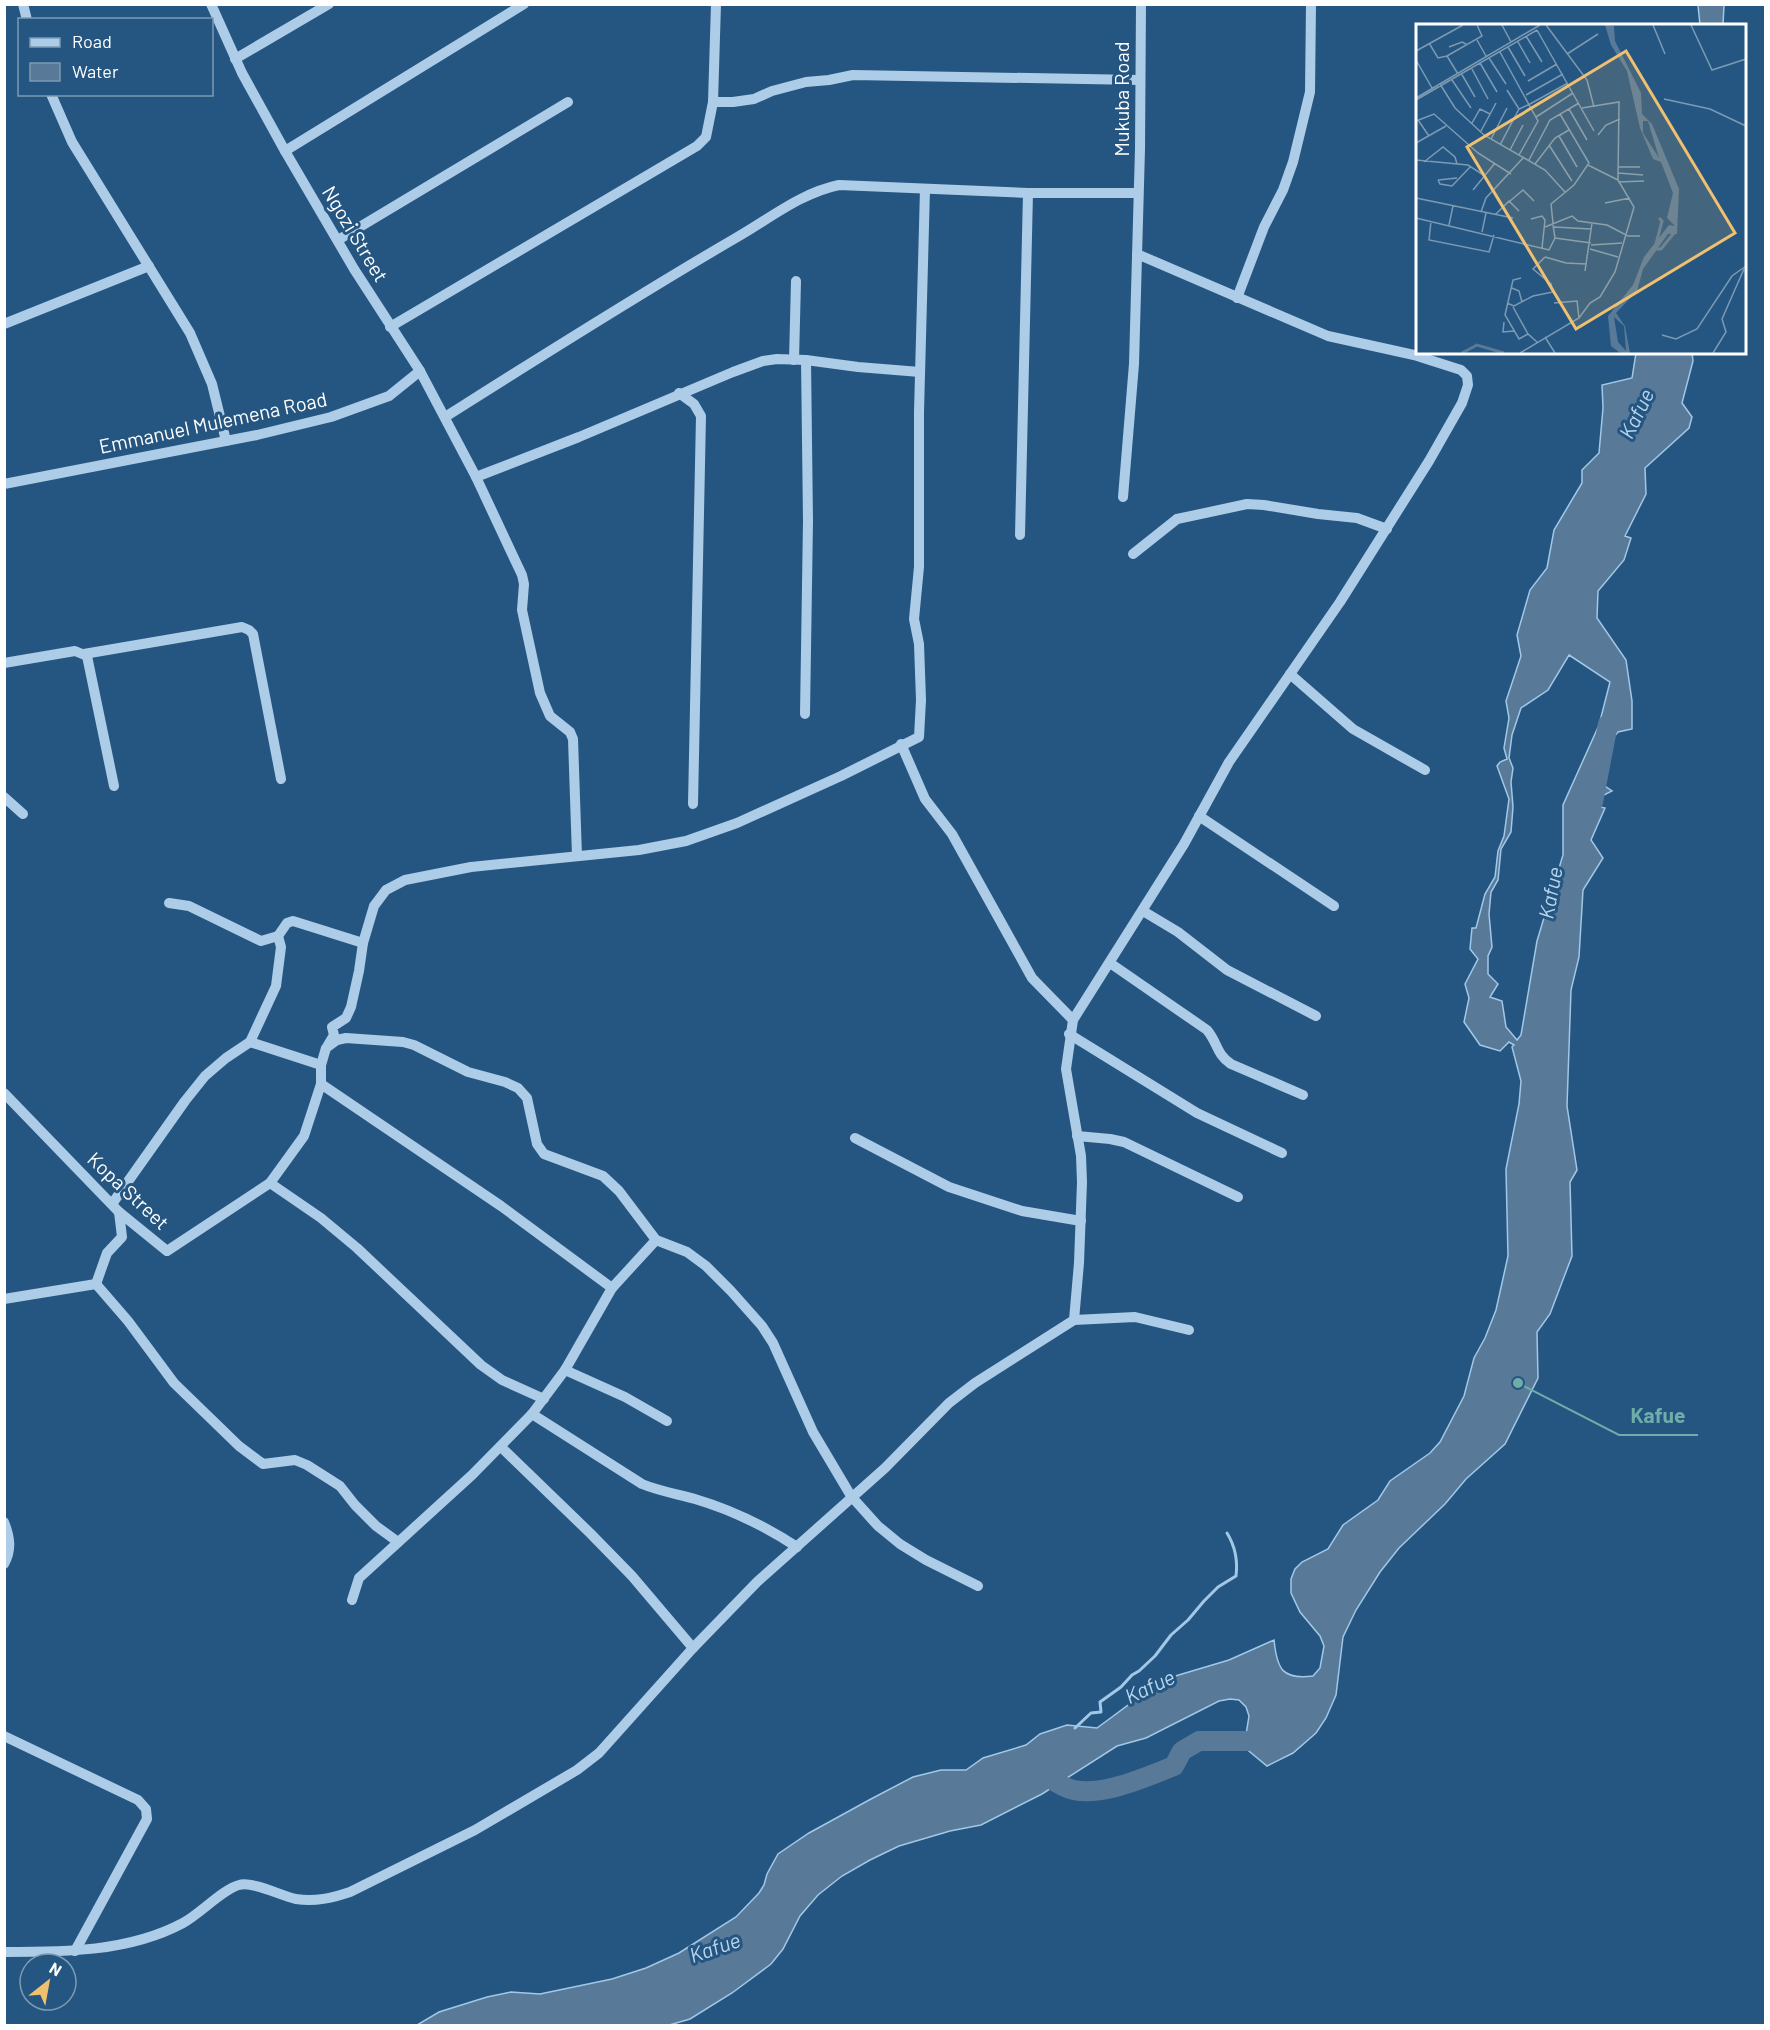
<svg xmlns="http://www.w3.org/2000/svg" width="1770" height="2030" viewBox="0 0 1770 2030" font-family="Barlow,sans-serif">
	<rect width="100%" height="100%" fill="#255681"/>
	<!-- water -->
	<g fill="#587a98" stroke="#a1c8e7" stroke-width="1.5" fill-rule="evenodd">
		<polygon points="1698,5 1724,5 1723,25 1700,25"/>
		<path d="M1636,353H1692L1693,361L1682,403L1692,417L1689,428L1645,468L1646,494L1625,536L1631,538L1624,560L1598,591L1597,618L1626,660L1632,701V729L1618,732C1602,752 1594,755 1599,782L1612,791L1600,797V807L1605,808L1591,840L1603,858L1583,890L1579,957L1571,990L1567,1106L1577,1170L1570,1182L1572,1256L1550,1314L1537,1332L1538,1378L1505,1444L1466,1479L1445,1504L1399,1548L1380,1572L1356,1610L1343,1637L1336,1695L1326,1718L1316,1733L1293,1753L1267,1766L1244,1747L1249,1716L1246,1707L1239,1700L1230,1699L1219,1701L1146,1738L1117,1746L1042,1794L981,1825L950,1831L899,1846L870,1860L842,1876L818,1895L800,1916L783,1949L771,1964L732,1993L690,2019L666,2026L417,2025L439,2012L487,1997L511,1992L540,1994L612,1979L646,1968L679,1953L736,1917L759,1893L764,1885L767,1874L778,1854L809,1833L871,1799L913,1777L941,1770H966L983,1758L1026,1745L1040,1734L1067,1725L1097,1728L1154,1686L1172,1677L1229,1660L1274,1640C1277,1669 1282,1680 1313,1676L1320,1668L1324,1646L1320,1636L1300,1612L1291,1593V1579L1295,1569L1302,1562L1328,1549L1343,1525L1378,1500L1390,1481L1430,1453L1440,1442L1464,1396L1474,1358L1485,1338L1496,1310L1508,1256L1506,1169L1519,1104L1521,1081L1512,1047L1514,1045L1509,1042L1500,1051L1480,1045L1464,1022L1469,998L1465,984L1478,959L1470,949L1472,928H1476L1485,894L1495,877L1498,851L1504,836L1509,799L1497,766L1500,762L1507,759L1504,748L1509,718L1506,701L1521,656L1517,635L1530,590L1547,568L1554,530L1582,483V470L1599,453L1603,408L1602,385L1632,378ZM1569,655L1610,682L1599,725L1563,805V855L1537,941L1521,1035L1517,1040L1506,1027L1502,1001L1490,997L1498,984L1488,974V956L1492,947L1489,914L1491,892L1498,880L1501,849L1511,832L1513,807L1511,782L1513,768L1509,758L1512,735L1521,708L1548,690Z"/>
	</g>
	<g fill="none" stroke-linecap="round" stroke-linejoin="round">
		<!-- stream -->
		<path stroke="#a1c8e7" stroke-width="3" d="M1075,1728L1091,1713L1101,1712L1100,1702L1121,1687L1132,1675L1139,1671L1155,1656L1171,1635L1188,1620L1204,1601L1218,1587L1236,1576C1238,1560 1235,1546 1227,1533"/>
		<!-- river -->
		<g stroke="#587a98" stroke-width="20">
			<polyline points="1593,802 1608,724"/>
			<path d="M1037,1769C1046,1775 1055,1783 1065,1787C1094,1801 1146,1777 1174,1766L1182,1751L1199,1741H1258L1269,1734"/>
		</g>
		<!-- minor -->
		<g stroke="#adcce7" stroke-width="10">
			<polyline points="23,4 27,20"/>
			<polyline points="211,4 242,73 285,151 354,269 420,371 476,477 522,575 524,584 522,610 540,693 550,716 570,732 573,739 577,856"/>
			<polyline points="235,59 329,4"/>
			<polyline points="51,94 72,142 190,333 212,384 226,441"/>
			<polyline points="713,102 733,102 754,99 772,91 806,82 829,80 853,75 1139,80"/>
			<polyline points="285,151 524,4"/>
			<polyline points="338,240 568,102"/>
			<polyline points="1237,298 1264,227 1283,190 1293,162 1310,92 1311,4"/>
			<polyline points="4,324 149,266"/>
			<polyline points="390,327 636,182 697,146 706,137 713,102 716,4"/>
			<polyline points="794,360 796,281"/>
			<polyline points="679,393 694,404 701,416 693,804"/>
			<path d="M445,417C540,357 636,296 734,239C768,220 800,193 839,185L1028,193H1138"/>
			<polyline points="476,477 579,437 733,372 763,361 777,359 806,360 858,367 920,372"/>
			<polyline points="4,484 257,435 331,417 389,396 420,371"/>
			<polyline points="1123,497 1134,364 1140,149 1141,4"/>
			<polyline points="1020,535 1028,193"/>
			<polyline points="1133,554 1177,519 1247,504 1264,505 1318,514 1357,518 1387,529"/>
			<polyline points="84,654 242,627 249,630 253,634 281,779"/>
			<polyline points="4,663 75,651 87,656 114,786"/>
			<polyline points="1290,674 1353,729 1425,770"/>
			<polyline points="805,714 808,521 806,360"/>
			<polyline points="901,744 925,799 952,834 1032,978 1073,1020"/>
			<polyline points="4,797 23,814"/>
			<polyline points="1199,816 1334,906"/>
			<polyline points="1143,911 1178,932 1227,970 1316,1016"/>
			<polyline points="278,936 287,923 293,921 363,943"/>
			<path d="M1110,963L1207,1030C1218,1043 1216,1054 1231,1064L1303,1095"/>
			<polyline points="1069,1034 1197,1113 1282,1153"/>
			<polyline points="250,1042 321,1065"/>
			<polyline points="328,1045 334,1035 332,1027 346,1018 351,1007 359,971 363,943 374,906 386,890 405,880 471,867 639,850 686,841 737,823 841,776 919,737 921,700 919,644 914,619 919,567 919,412 925,189"/>
			<polyline points="321,1084 501,1206 612,1288"/>
			<polyline points="4,1093 119,1212 167,1251 270,1183 304,1136 321,1084 321,1065 326,1048 337,1040 346,1038 403,1042 414,1045 468,1072 505,1082 518,1088 527,1098 537,1144 544,1154 603,1176 619,1191 656,1240 687,1252 706,1266 731,1291 762,1326 773,1343 813,1432 851,1496 878,1526 900,1544 926,1560 978,1586"/>
			<polyline points="1077,1136 1110,1139 1124,1142 1238,1197"/>
			<polyline points="855,1138 949,1187 1022,1211 1081,1221"/>
			<polyline points="270,1183 321,1218 357,1248 481,1365 502,1380 544,1399"/>
			<polyline points="112,1204 185,1101 205,1076 226,1058 250,1042 276,986 281,947 278,936 261,941 189,906 169,903"/>
			<polyline points="96,1284 128,1321 174,1383 239,1446 263,1464 295,1460 307,1465 340,1486 355,1505 376,1526 398,1542"/>
			<polyline points="96,1284 107,1253 122,1237 119,1212"/>
			<polyline points="4,1299 96,1284"/>
			<polyline points="1074,1320 1135,1317 1189,1330"/>
			<polyline points="565,1370 625,1397 667,1421"/>
			<path d="M532,1414L642,1484C659,1491 677,1494 695,1499C732,1510 765,1526 797,1547"/>
			<polyline points="501,1447 590,1533 632,1576 693,1648"/>
			<path d="M4,1522C10,1537 12,1550 4,1564"/>
			<polyline points="352,1600 359,1578 472,1475 532,1414 565,1370 612,1288 656,1240"/>
			<polyline points="4,1736 138,1800 146,1809 147,1819 75,1951"/>
			<path d="M4,1952C64,1952 129,1952 183,1923C200,1914 223,1889 239,1885C253,1881 281,1896 296,1899C315,1902 332,1898 350,1892L475,1830L577,1770L599,1753L693,1648L757,1582L885,1468L949,1403L975,1383L1074,1320L1079,1263L1082,1182L1081,1156L1066,1069L1073,1020L1184,844L1229,762L1340,602L1429,461L1462,403L1468,385L1467,376L1461,370L1414,355L1328,336L1137,254"/>
		</g>
	</g>
	<g text-anchor="middle" stroke-width="6" stroke-linejoin="round" paint-order="stroke">
		<!-- street labels -->
		<g font-size="20" fill="#fff" stroke="#255681">
			<text transform="translate(1122 99) rotate(-90)" y="7">Mukuba Road</text>
			<text transform="translate(355 234) rotate(59)" y="7">Ngozi Street</text>
			<text transform="translate(213 423) rotate(-12)" y="7">Emmanuel Mulemena Road</text>
			<text transform="translate(128 1191) rotate(43)" y="7">Kopa Street</text>
		</g>
		<!-- water labels -->
		<g font-size="21" font-style="italic" fill="#b8d6ee" stroke="#255681">
			<text transform="translate(1637 414) rotate(-64)" y="7">Kafue</text>
			<text transform="translate(1551 893) rotate(-79)" y="7">Kafue</text>
			<text transform="translate(1150 1687) rotate(-25)" y="7">Kafue</text>
			<text transform="translate(715 1948) rotate(-19)" y="7">Kafue</text>
		</g>
	</g>
	<!-- overview -->
	<g transform="translate(1416 24)">
		<rect width="330" height="330" fill="#255681"/>
		<path d="M189,1L198,2L199,17L225,69L226,90L236,100L263,165L261,210H252L227,245L221,267L200,289L209,302L214,329H204L195,322L192,292L217,261L228,233L253,201L259,202L251,194L257,169L245,138L237,135L224,104L211,47L195,21ZM227,97H232L243,134L227,109ZM198,293L208,302L210,327L202,318Z" fill="#587a98" fill-rule="evenodd"/>
		<path fill="none" stroke="#587a98" stroke-width="3" d="M240,220L246,197L243,194M239,225H245L258,209M46,329L61,321L88,329"/>
		<path fill="none" stroke="#7c9ab3" stroke-width="1.5" d="M86,1L95,18M130,1L171,56L178,83M237,1L249,30M275,1L296,46L330,35M121,6L178,107M110,12L126,38M61,16L70,32M102,18L114,39M13,19L22,34L31,32L66,12L61,1M33,23L46,18L50,20M92,23L109,52M0,27L47,1M84,28L122,97L103,131M151,30L182,10M31,32L42,50M73,34L90,60M0,36L16,64M64,39L81,68M56,45L72,75M45,49L59,73M36,56L55,84M112,57L141,40M24,60L39,84L68,111L129,146L149,168M91,66L103,85M110,71L147,50M0,74L124,1M248,75L294,85L330,102M0,76L121,6M114,80L152,59M153,85L171,116M120,93L157,69M2,96L13,112M0,97L18,90L62,129L95,150M56,99L64,85L74,90M65,107L80,79M182,111L190,101L204,95M143,112L161,143M75,115L91,84M0,119L30,102M84,121L103,85L114,80M133,121L156,157M94,126L107,101M0,136L52,141L69,152M113,136L134,96L163,79M8,138L27,123L39,133L41,140M119,140L139,114L153,106M172,141L202,156M202,143H224M202,149L227,151M22,156L24,160L36,162L55,142M22,156L41,154M202,158L228,157M57,166L79,139M0,174L97,194M94,177L107,166L118,177M189,179L214,174M65,188L70,174L108,133M79,191L93,177L103,187M0,194L133,226L139,214L137,201M115,195L126,192L129,196L126,224M15,197L13,216L73,228L78,211M137,199L135,180L158,161L173,139L144,90M33,201L37,182M129,203L156,192L162,197L191,201L212,212H224M138,203L175,205M66,208L70,189M139,214L175,219M175,221L206,219M174,225L202,233M129,233L150,239L170,240M169,247L176,199M105,254L97,256L89,291L103,315L112,310L121,318M96,264L103,267L106,278M91,279L98,282L117,272L137,268L135,260L117,245L129,233M138,279L161,277L163,294M97,283L112,310M88,298L87,308L98,307M246,311L260,315L281,305L316,252L330,242M129,313L139,329M104,329L163,294L174,279L184,273L199,248L218,183L202,156L203,78L166,84M297,329L310,308L306,295L328,245"/>
		<path fill="#f0c071" fill-opacity="0.15" stroke="#f0c071" stroke-width="3" d="M210,27L319,209L160,305L51,123Z"/>
		<rect width="330" height="330" fill="none" stroke="#fff" stroke-width="3"/>
	</g>
	<!-- callouts -->
	<path fill="none" stroke="#6fada8" stroke-width="2" d="M1518 1383L1619 1435H1698"/>
	<circle fill="#6fada8" stroke="#255681" stroke-width="2" cx="1518" cy="1383" r="6"/>
	<g font-size="21" text-anchor="middle" font-weight="bold" fill="#6fada8" stroke="#255681" stroke-width="6" stroke-linejoin="round" paint-order="stroke">
		<text x="1658" y="1423">Kafue</text>
	</g>
	<!-- border -->
	<rect width="1770" height="2030" fill="none" stroke="#ffffff" stroke-width="12"/>
	<!-- legend -->
	<rect x="18" y="18" width="195" height="78" fill="#255681" stroke="#7c9ab3" stroke-width="1.5"/>
	<rect x="30" y="38" width="30" height="9" fill="#adcce7" stroke="#7c9ab3" stroke-width="1.5"/>
	<text x="72" y="48" font-size="18" fill="#ffffff">Road</text>
	<rect x="30" y="63" width="30" height="18" fill="#587a98" stroke="#7c9ab3" stroke-width="1.5"/>
	<text x="72" y="78" font-size="18" fill="#ffffff">Water</text>
	<!-- north arrow -->
	<g transform="translate(48 1982) rotate(31)"><circle r="28" fill="#255681" stroke="#7c9ab3" stroke-width="1.5"/>
	<path d="M0-4.5L10 22L0 15L-10 22Z" fill="#f0c071"/>
	<text y="-9" font-size="16" font-weight="bold" text-anchor="middle" fill="#ffffff">N</text>
	</g>
</svg>
